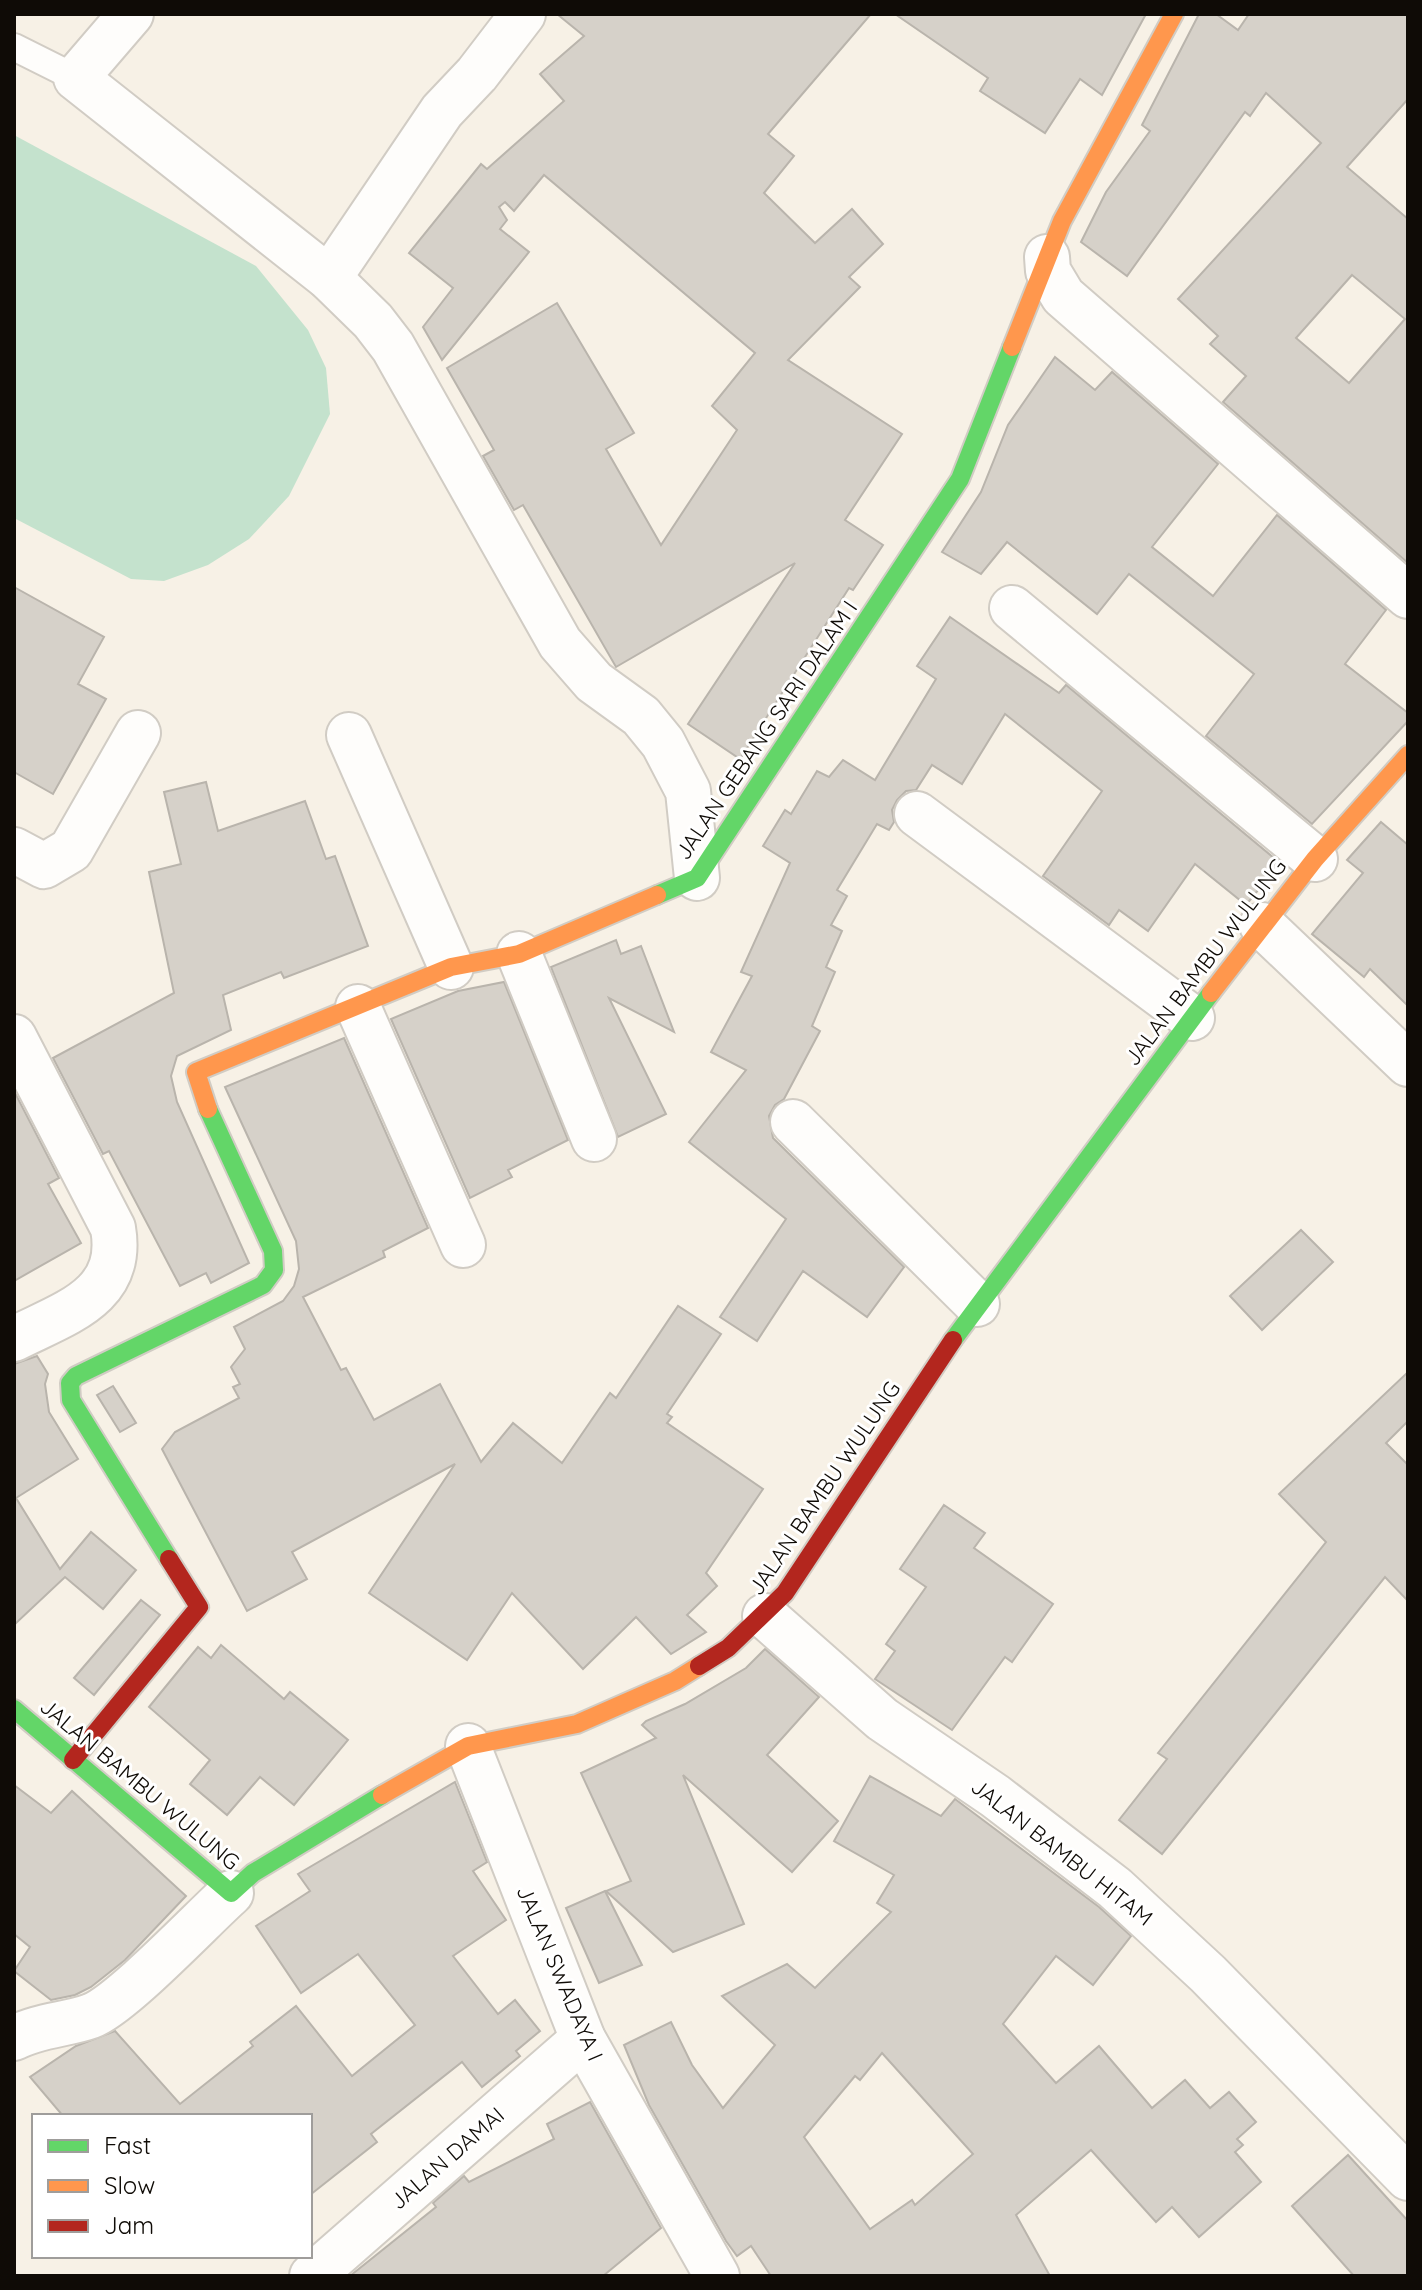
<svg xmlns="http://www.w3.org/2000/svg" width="1422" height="2290" viewBox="0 0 1422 2290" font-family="Quicksand,sans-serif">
	<rect width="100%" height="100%" fill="#f7f1e6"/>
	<!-- green -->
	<polygon fill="#c4e2cd" points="14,135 256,266 308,330 326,368 330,414 289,496 249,539 208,565 164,581 131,579 14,518"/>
	<!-- building -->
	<g fill="#d6d1c9" stroke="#b9b4ac" stroke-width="2" fill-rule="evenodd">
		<polygon points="557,14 871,14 768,134 794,156 764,193 815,243 852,209 883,244 849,277 860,287 788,360 902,434 845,520 883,545 853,590 849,588 740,759 688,724 795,563 616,667 523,505 514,510 483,456 494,450 447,368 557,303 634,433 606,449 661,545 737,430 712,406 755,353 544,175 514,211 505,202 499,207 507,220 500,229 529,252 442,360 423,327 453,288 409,253 481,164 487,169 564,101 540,74 584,36"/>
		<polygon points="895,14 1146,14 1102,95 1080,79 1045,133 980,91 988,78"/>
		<path d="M1199,14H1216L1238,30L1249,14H1408V99L1347,167L1408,219V563L1223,402L1246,376L1210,344L1218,336L1178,299L1321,143L1266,93L1250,116L1245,112L1127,276L1081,242L1106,192L1150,131L1142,125ZM1352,275L1405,319L1349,383L1296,338Z"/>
		<polygon points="1055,357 1095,390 1112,372 1218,464 1152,547 1213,596 1277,515 1386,610 1345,664 1408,713 1408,721 1312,824 1206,736 1254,674 1129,574 1097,614 1007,542 981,574 942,552 981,492 1008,425"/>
		<polygon points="14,587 104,637 78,684 106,699 53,794 14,772"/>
		<polygon points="950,617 1059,693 1066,685 1280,863 1246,905 1195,864 1148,931 1119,910 1109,925 1043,876 1102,791 1005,714 962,784 932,765 916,790 906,791 897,800 892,810 894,822 889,830 877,824 837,890 847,896 831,925 842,931 826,967 835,972 812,1026 820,1031 784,1099 775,1105 769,1116 773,1138 904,1267 867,1317 803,1271 757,1341 720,1317 786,1219 689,1142 746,1070 711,1052 752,976 741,972 790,863 763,846 785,810 791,814 817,771 829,777 843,760 875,780 936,679 917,666"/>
		<polygon points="206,782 218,831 305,801 326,859 335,856 368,946 284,978 281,972 223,995 231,1030 177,1056 171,1076 177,1102 249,1263 211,1283 206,1273 180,1286 109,1151 103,1154 53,1058 174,993 149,872 181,864 164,792"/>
		<polygon points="1381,822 1408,845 1408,1006 1370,969 1364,977 1312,934 1363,873 1347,860"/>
		<polygon points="616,940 621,954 641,946 674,1032 609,998 666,1114 618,1137 551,967"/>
		<polygon points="504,982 568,1140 508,1170 512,1177 470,1198 391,1019 458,991"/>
		<polygon points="344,1038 428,1228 383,1251 385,1257 303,1297 341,1370 346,1368 374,1420 440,1384 481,1462 513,1423 562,1463 610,1393 616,1398 678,1306 721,1334 667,1414 672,1417 667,1423 763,1489 706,1573 717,1586 687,1615 706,1632 671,1654 636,1617 583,1669 512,1593 467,1660 369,1593 455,1464 292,1552 307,1579 247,1611 184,1491 162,1449 175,1432 239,1398 233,1387 240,1384 231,1367 245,1349 234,1327 283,1301 294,1286 299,1269 296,1241 225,1087"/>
		<polygon points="14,1091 59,1178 48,1184 81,1243 14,1281"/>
		<polygon points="1301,1230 1333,1262 1262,1330 1230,1296"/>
		<polygon points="37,1356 48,1374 45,1384 49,1412 78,1459 16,1498 60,1569 91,1532 136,1570 103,1609 65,1577 14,1625 14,1364"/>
		<polygon points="1408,1372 1408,1421 1386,1443 1408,1465 1408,1601 1385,1577 1162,1854 1119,1820 1167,1759 1158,1753 1326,1542 1279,1494"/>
		<polygon points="113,1386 136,1423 120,1432 97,1395"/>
		<polygon points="944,1505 985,1533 974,1548 1053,1604 1012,1662 1005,1657 952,1730 875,1679 895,1651 886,1644 926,1587 900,1569"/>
		<polygon points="141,1600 160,1615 94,1695 74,1678"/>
		<polygon points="221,1645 284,1699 290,1692 348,1740 294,1805 260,1777 227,1815 190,1784 210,1760 149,1707 198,1647 211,1658"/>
		<polygon points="765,1649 819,1697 767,1755 838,1821 792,1872 683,1775 744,1924 673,1952 606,1891 631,1881 581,1773 656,1738 642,1725 646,1721 685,1704 746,1668"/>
		<path d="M870,1776L941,1816L955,1799L1099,1907L1131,1936L1093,1985L1056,1956L1003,2024L1056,2083L1099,2046L1152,2108L1185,2080L1210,2108L1229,2092L1256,2122L1237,2139L1243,2145L1235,2152L1261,2182L1199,2237L1172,2207L1156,2222L1091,2150L1016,2215L1050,2276H771L751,2246L737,2256L726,2241L649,2105L624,2045L671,2022L692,2065L723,2108L775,2045L722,1996L787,1964L815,1988L891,1912L877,1903L894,1875L834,1841ZM882,2053L973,2154L915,2205L912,2200L870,2229L804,2137L855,2076L860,2080Z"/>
		<polygon points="455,1782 487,1862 473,1871 506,1920 453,1956 498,2014 515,2000 540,2031 516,2051 520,2056 482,2087 462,2062 371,2134 377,2142 310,2195 310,2116 63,2116 30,2077 76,2046 115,2031 180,2104 253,2046 250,2042 296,2006 352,2076 415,2025 358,1954 301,1993 256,1926 310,1891 298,1874"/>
		<polygon points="14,1785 51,1813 72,1791 186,1896 125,1960 91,1987 75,1995 51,2000 14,1971 30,1947 14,1934"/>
		<polygon points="605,1891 642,1965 599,1983 566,1908"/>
		<polygon points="590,2102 661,2228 603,2276 350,2276 436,2207 433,2203 464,2176 469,2182 554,2139 547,2124"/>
		<polygon points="1348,2155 1408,2221 1408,2276 1354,2276 1292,2206"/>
	</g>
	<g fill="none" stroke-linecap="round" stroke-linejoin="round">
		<defs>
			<polyline id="lane" points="14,47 76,78"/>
			<g id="street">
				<polyline points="131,14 76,78 329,278 373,321 393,347 560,643 594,682 641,716 663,743 688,791 697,878"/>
				<polyline points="1047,257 1048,271 1063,296 1408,596"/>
				<polyline points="329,278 442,111 477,74 523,14"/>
				<polyline points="1012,608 1315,859"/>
				<polyline points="349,735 451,967"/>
				<polyline points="917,814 1192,1018"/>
				<polyline points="14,850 44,866 71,850 138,733"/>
				<polyline points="1262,925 1408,1064"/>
				<polyline points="519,954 594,1139"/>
				<polyline points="358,1007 463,1245"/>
				<path d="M14,1037L113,1228C125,1297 65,1313 14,1339"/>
				<polyline points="793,1122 977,1304"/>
				<polyline points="765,1616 882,1719 995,1796 1115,1888 1208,1974 1408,2178"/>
				<polyline points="468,1746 583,2039 717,2276"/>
				<path d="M14,2038C39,2025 66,2025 91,2016C122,2004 202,1919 231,1893"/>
				<polyline points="312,2276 583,2039"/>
			</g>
			<g id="fast">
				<polyline points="657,895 697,878 960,479 1012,347"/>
				<polyline points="953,1340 1211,993"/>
				<polyline points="169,1559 71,1400 70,1383 76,1376 263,1285 274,1270 273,1251 208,1109"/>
				<polyline points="14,1709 231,1893 253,1873 382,1795"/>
			</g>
			<g id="slow">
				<polyline points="1012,347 1062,221 1174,14"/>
				<polyline points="1211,993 1315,859 1408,755"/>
				<polyline points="208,1109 196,1072 451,967 519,954 657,895"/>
				<polyline points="382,1795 468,1746 577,1724 675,1681 699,1666"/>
			</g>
			<g id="jam">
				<polyline points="699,1666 728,1648 785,1593 953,1340"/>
				<polyline points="73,1760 199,1607 169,1559"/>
			</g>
		</defs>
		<!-- lane casing -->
		<use href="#lane" stroke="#d1ccc4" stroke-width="30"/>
		<!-- street casing -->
		<use href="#street" stroke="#d1ccc4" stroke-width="48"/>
		<!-- fast casing -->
		<use href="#fast" stroke="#d1ccc4" stroke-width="22"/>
		<!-- slow casing -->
		<use href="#slow" stroke="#d1ccc4" stroke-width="22"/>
		<!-- jam casing -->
		<use href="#jam" stroke="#d1ccc4" stroke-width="22"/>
		<!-- lane -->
		<use href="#lane" stroke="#fefdfb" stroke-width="26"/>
		<!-- street -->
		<use href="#street" stroke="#fefdfb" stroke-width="44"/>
		<!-- fast -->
		<use href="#fast" stroke="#63d668" stroke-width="18"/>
		<!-- slow -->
		<use href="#slow" stroke="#ff974d" stroke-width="18"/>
		<!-- jam -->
		<use href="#jam" stroke="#b3261e" stroke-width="18"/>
	</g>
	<g text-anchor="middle" stroke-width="6" stroke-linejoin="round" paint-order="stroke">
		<!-- street labels -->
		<g font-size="22" fill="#0f0b06" stroke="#fff">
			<text transform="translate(766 730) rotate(-56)" y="8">JALAN GEBANG SARI DALAM I</text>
			<text transform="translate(1205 962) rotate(-53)" y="8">JALAN BAMBU WULUNG</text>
			<text transform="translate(824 1488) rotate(-56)" y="8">JALAN BAMBU WULUNG</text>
			<text transform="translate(140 1784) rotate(40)" y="8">JALAN BAMBU WULUNG</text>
			<text transform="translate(1062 1852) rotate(38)" y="8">JALAN BAMBU HITAM</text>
			<text transform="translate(560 1973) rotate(67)" y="8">JALAN SWADAYA I</text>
			<text transform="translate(447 2158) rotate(-41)" y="8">JALAN DAMAI</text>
		</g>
	</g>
	<!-- border -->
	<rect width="1422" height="2290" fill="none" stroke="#0f0b06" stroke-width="32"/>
	<!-- legend -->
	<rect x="32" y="2114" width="280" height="144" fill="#ffffff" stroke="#9f9d9b" stroke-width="2"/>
	<rect x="48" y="2140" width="40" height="12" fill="#63d668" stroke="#9f9d9b" stroke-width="2"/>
	<text x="104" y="2154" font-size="24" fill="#0f0b06">Fast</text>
	<rect x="48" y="2180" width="40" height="12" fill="#ff974d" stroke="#9f9d9b" stroke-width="2"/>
	<text x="104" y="2194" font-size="24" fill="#0f0b06">Slow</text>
	<rect x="48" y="2220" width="40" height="12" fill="#b3261e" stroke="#9f9d9b" stroke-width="2"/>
	<text x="104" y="2234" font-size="24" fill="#0f0b06">Jam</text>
</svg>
